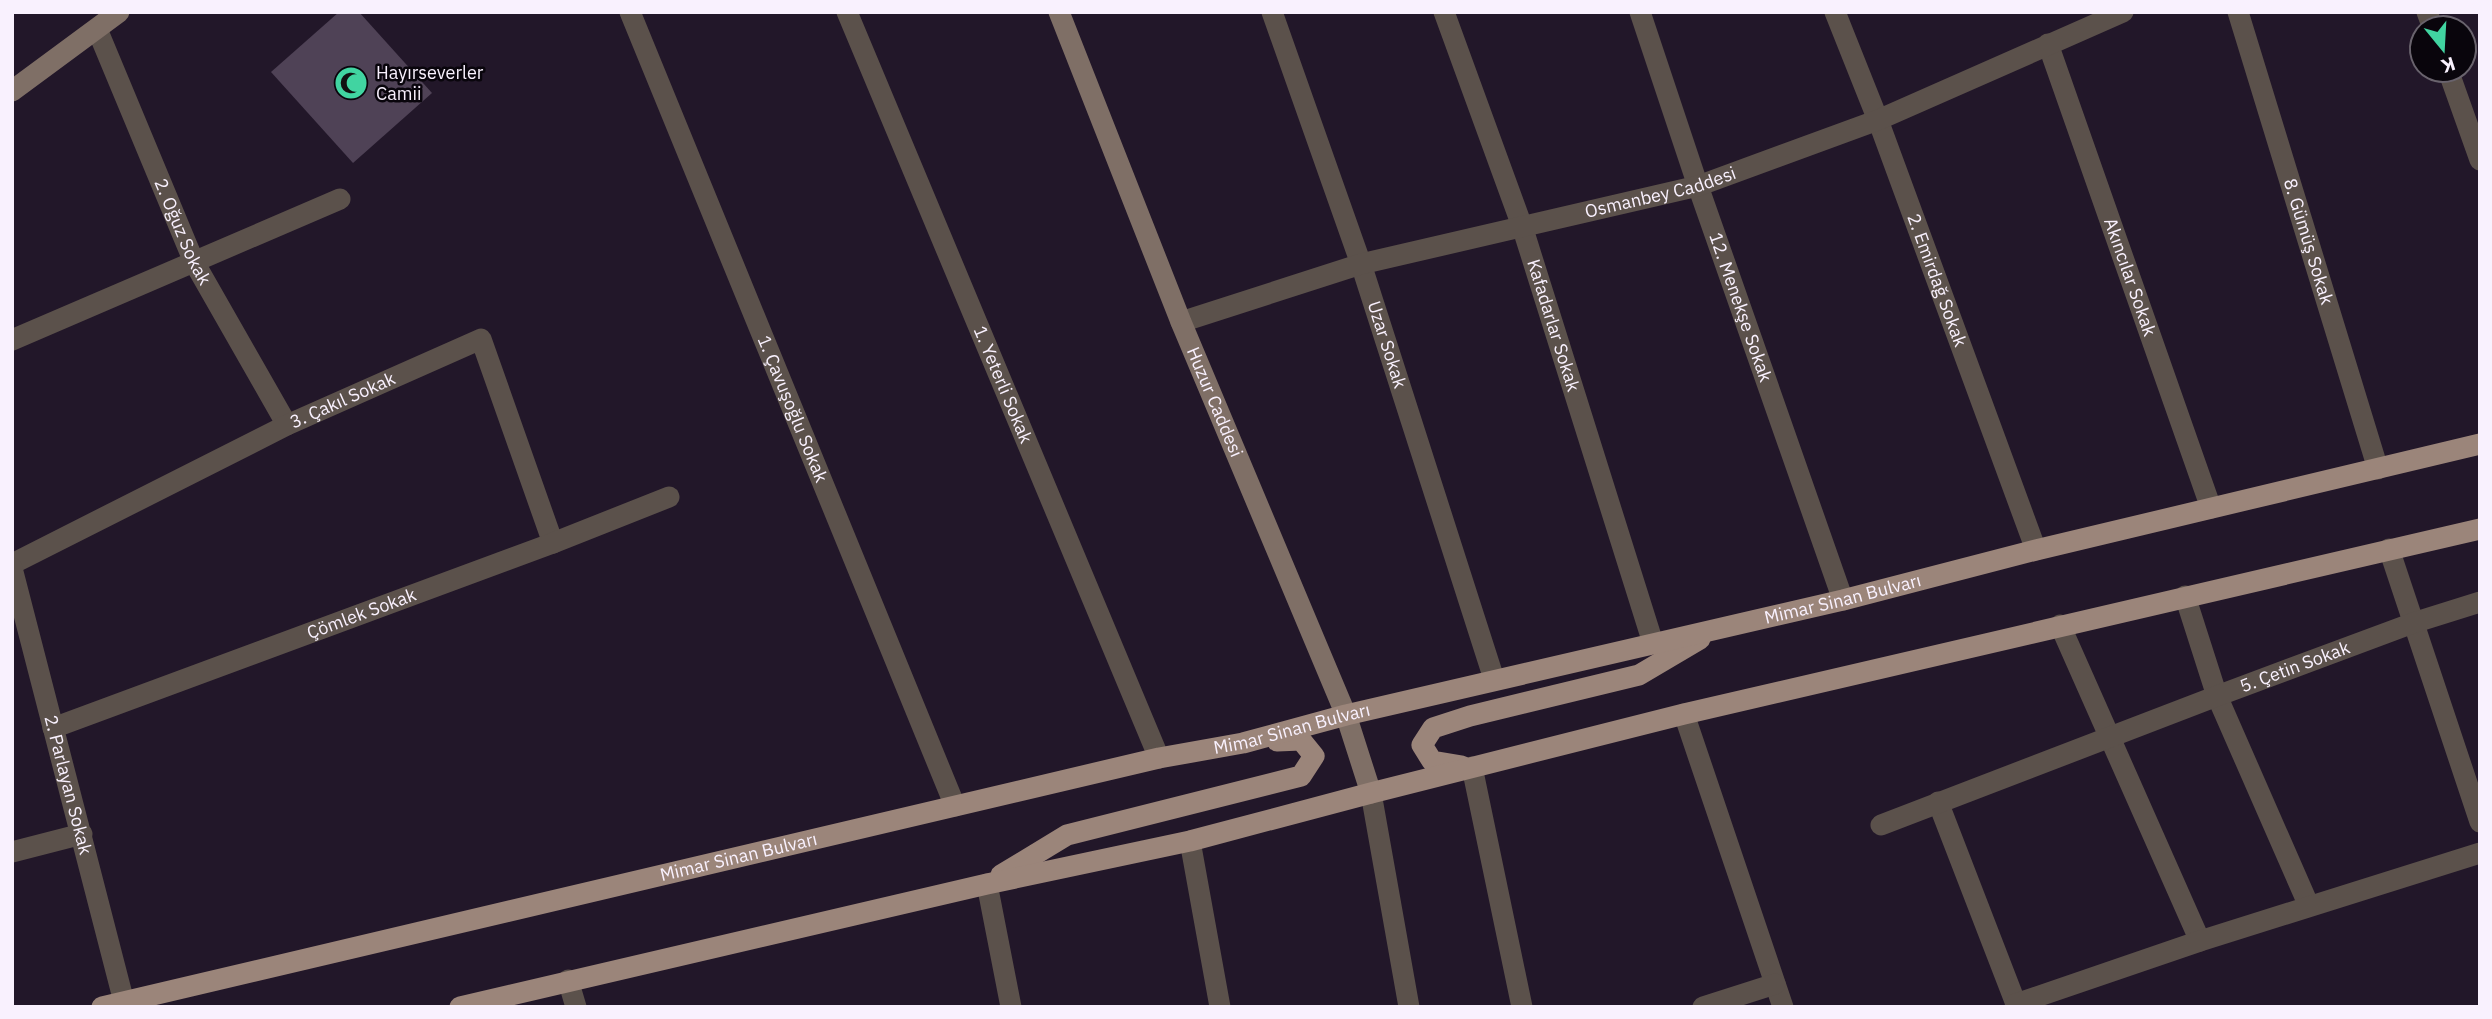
<svg xmlns="http://www.w3.org/2000/svg" width="2492" height="1019" viewBox="0 0 2492 1019" font-family="'IBM Plex Sans',sans-serif">
	<rect width="100%" height="100%" fill="#221729"/>
	<!-- building -->
	<polygon fill="#4f4256" points="339,12 359,12 432,93 353,163 271,72"/>
	<g fill="none" stroke-linecap="round" stroke-linejoin="round">
		<!-- minor -->
		<g stroke="#5b514b" stroke-width="21">
			<path id="s1" d="M630,12L955,806"/>
			<path id="s2" d="M847,12L1159,758"/>
			<path id="s3" d="M1272,12L1361,264L1494,679"/>
			<path id="s4" d="M1444,12L1522,226L1653,643"/>
			<path id="s5" d="M1640,12L1698,186L1843,600"/>
			<path id="s6" d="M1835,12L1878,120L2036,550"/>
			<path id="s7" d="M2238,12L2378,469"/>
			<polyline points="2427,12 2433,28"/>
			<path id="s8" d="M97,29L194,262L287,425"/>
			<path id="s9" d="M2048,44L2211,508"/>
			<polyline points="2448,70 2480,160"/>
			<path id="s10" d="M1181,322L1361,264L1698,186L1878,120L2123,12"/>
			<polyline points="12,340 340,199"/>
			<polyline points="2389,549 2480,822"/>
			<path id="s11" d="M12,564L287,425L481,339L553,543"/>
			<path id="s12" d="M12,568L124,1002"/>
			<polyline points="2185,596 2217,696 2309,906"/>
			<polyline points="2060,625 2200,941"/>
			<polyline points="1684,714 1783,1007"/>
			<path id="s13" d="M53,728L553,543L669,497"/>
			<polyline points="1472,767 1522,1007"/>
			<polyline points="1371,793 1409,1007"/>
			<polyline points="1938,802 2016,1004 2015,1007"/>
			<path id="s14" d="M1881,825L2217,696L2413,623L2480,602"/>
			<polyline points="1190,841 1220,1007"/>
			<polyline points="12,852 82,834"/>
			<polyline points="987,884 1011,1007"/>
			<polyline points="568,980 576,1007"/>
			<polyline points="2016,1004 2200,941 2480,853"/>
			<polyline points="1703,1007 1775,984"/>
		</g>
		<!-- secondary -->
		<g stroke="#7f6f66" stroke-width="21">
			<path id="s15" d="M1059,12L1181,322L1346,715L1371,793"/>
			<polyline points="12,91 119,12"/>
		</g>
		<!-- primary -->
		<g stroke="#9b857a" stroke-width="21">
			<polyline points="1462,766 1432,761 1422,745 1433,728 1470,716 1639,675 1700,639"/>
			<polyline points="1001,875 1067,835 1301,776 1314,756 1301,740 1277,741"/>
			<path id="s16" d="M102,1007L1159,758L1243,743L1346,715L1843,600L2036,550L2480,444"/>
			<polyline points="460,1007 987,884 1190,841 1371,793 1684,714 2480,529"/>
		</g>
	</g>
	<!-- icons -->
	<defs>
		<symbol id="mosque-disc" viewBox="-11 -11 22 22"><circle r="9.5" fill="#41d4a1" stroke="#09050c"/><path d="M3.5-4.9A6 6 0 1 0 3.5 4.9A5 5 0 1 1 3.5-4.9Z" fill="#111"/></symbol>
	</defs>
	<g fill-rule="evenodd">
		<use href="#mosque-disc" x="332" y="64" width="38" height="38"/>
	</g>
	<g text-anchor="middle" stroke-width="5" stroke-linejoin="round" paint-order="stroke">
		<!-- poi labels -->
		<g font-size="18" fill="#f9f1fe" stroke="#09050c" text-anchor="start">
			<text x="376" y="79">Hayırseverler<tspan x="376" dy="21">Camii</tspan></text>
		</g>
		<!-- street labels -->
		<g font-size="18" fill="#f9f1fe" stroke="#09050c">
			<text dy="6" stroke="none"><textPath href="#s10" startOffset="497">Osmanbey Caddesi</textPath></text>
			<text dy="6" stroke="none"><textPath href="#s8" startOffset="220">2. Oğuz Sokak</textPath></text>
			<text dy="6" stroke="none"><textPath href="#s7" startOffset="240">8. Gümüş Sokak</textPath></text>
			<text dy="6" stroke="none"><textPath href="#s9" startOffset="247">Akıncılar Sokak</textPath></text>
			<text dy="6" stroke="none"><textPath href="#s6" startOffset="287">2. Emirdağ Sokak</textPath></text>
			<text dy="6" stroke="none"><textPath href="#s5" startOffset="312">12. Menekşe Sokak</textPath></text>
			<text dy="6" stroke="none"><textPath href="#s4" startOffset="332">Kafadarlar Sokak</textPath></text>
			<text dy="6" stroke="none"><textPath href="#s3" startOffset="352">Uzar Sokak</textPath></text>
			<text dy="6" stroke="none"><textPath href="#s2" startOffset="404">1. Yeterli Sokak</textPath></text>
			<text dy="6" stroke="none"><textPath href="#s11" startOffset="369">3. Çakıl Sokak</textPath></text>
			<text dy="6" stroke="none"><textPath href="#s15" startOffset="420">Huzur Caddesi</textPath></text>
			<text dy="6" stroke="none"><textPath href="#s1" startOffset="429">1. Çavuşoğlu Sokak</textPath></text>
			<text dy="6" stroke="none"><textPath href="#s16" startOffset="1788">Mimar Sinan Bulvarı</textPath></text>
			<text dy="6" stroke="none"><textPath href="#s13" startOffset="329">Çömlek Sokak</textPath></text>
			<text dy="6" stroke="none"><textPath href="#s14" startOffset="443">5. Çetin Sokak</textPath></text>
			<text dy="6" stroke="none"><textPath href="#s16" startOffset="1222">Mimar Sinan Bulvarı</textPath></text>
			<text dy="6" stroke="none"><textPath href="#s12" startOffset="224">2. Parlayan Sokak</textPath></text>
			<text dy="6" stroke="none"><textPath href="#s16" startOffset="654">Mimar Sinan Bulvarı</textPath></text>
		</g>
	</g>
	<!-- border -->
	<rect width="2492" height="1019" fill="none" stroke="#f9f1fe" stroke-width="28"/>
	<!-- north arrow -->
	<g transform="translate(2443 49) rotate(162)"><circle r="33" fill="#09050c" stroke="#69636d" stroke-width="2"/>
	<path d="M0-5L12 26L0 18L-12 26Z" fill="#41d4a1"/>
	<text y="-10" font-size="19" font-weight="bold" text-anchor="middle" fill="#f9f1fe">K</text>
	</g>
</svg>
